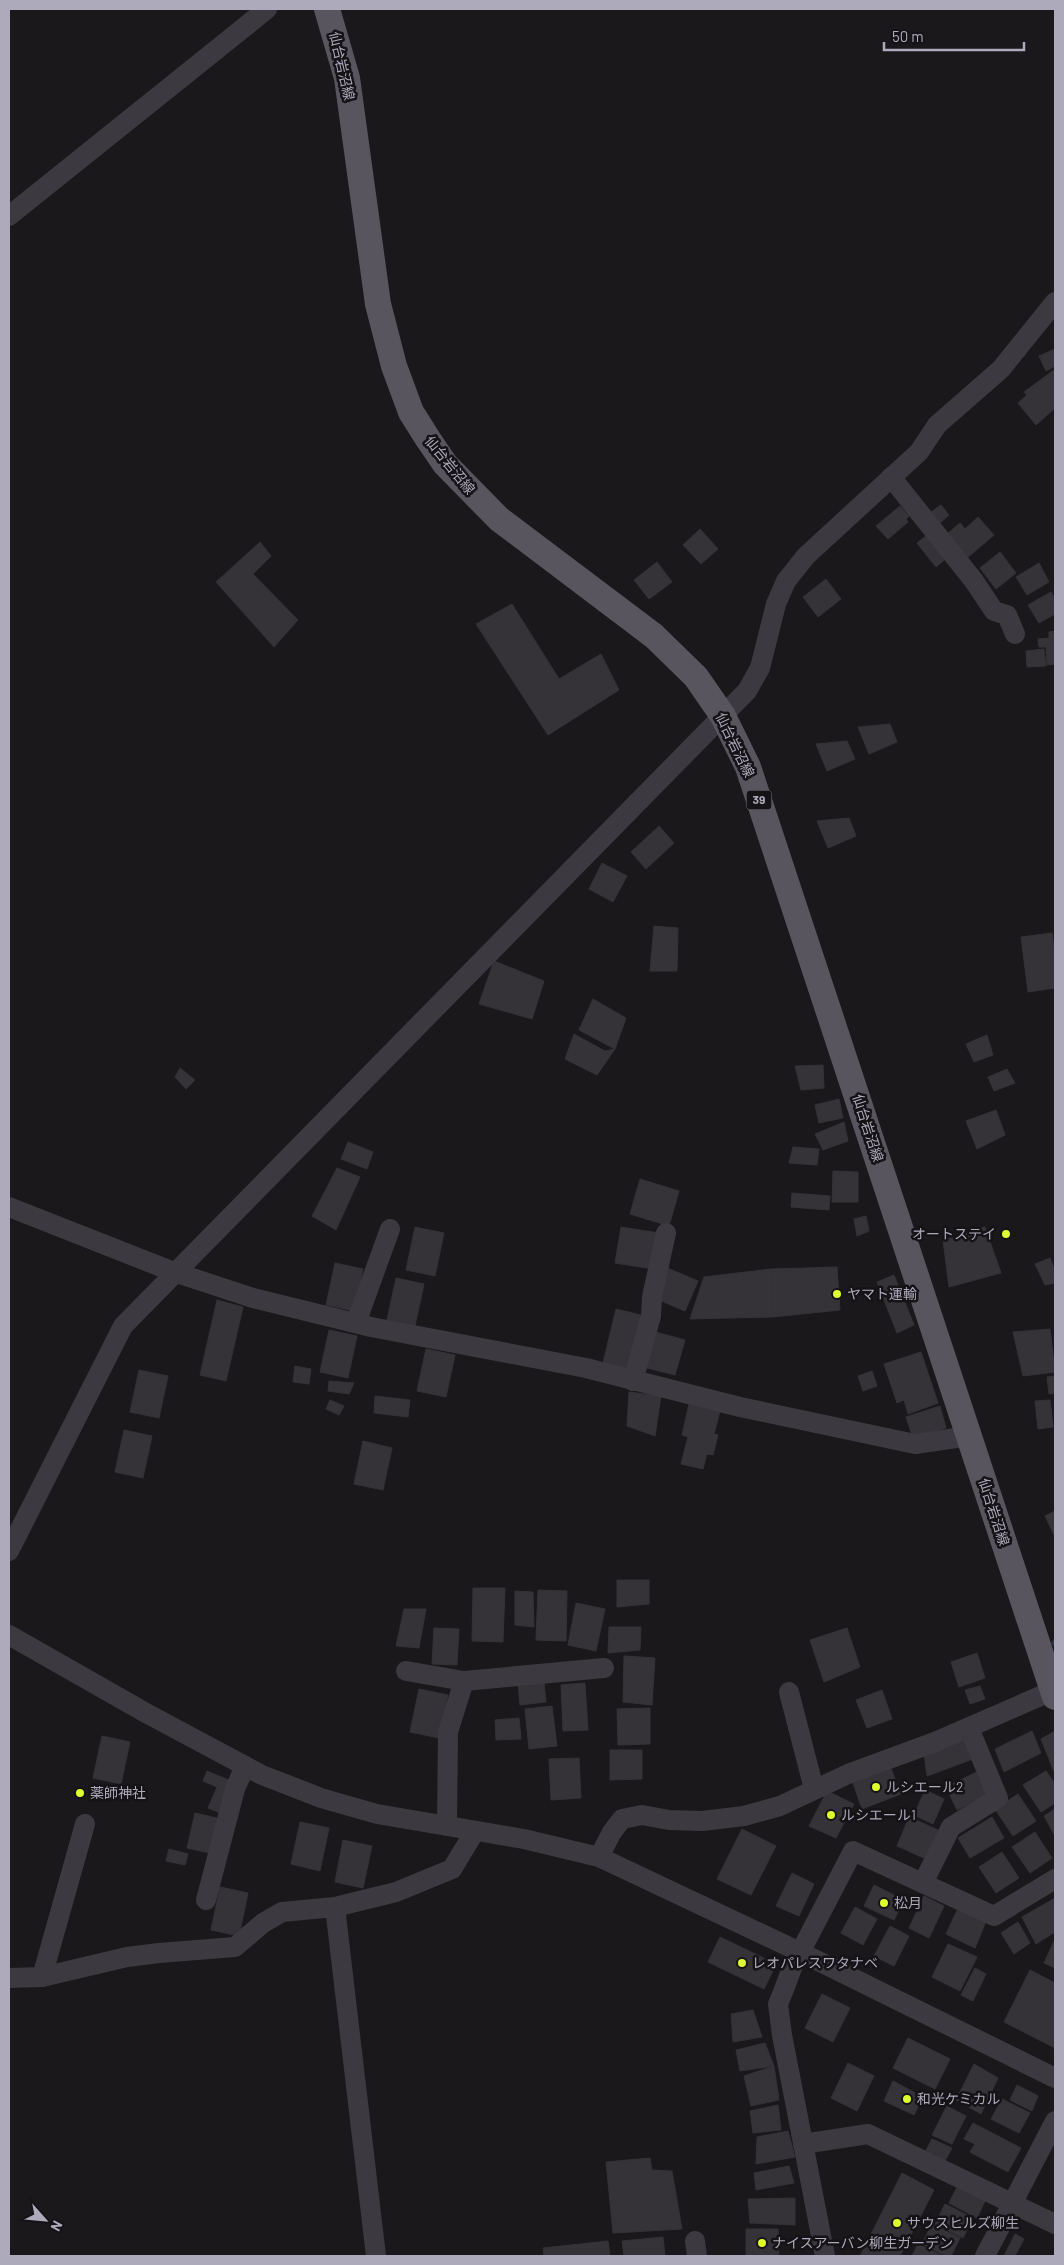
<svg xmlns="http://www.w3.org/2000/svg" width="1064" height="2265" viewBox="0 0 1064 2265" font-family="Barlow,'Noto Sans JP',sans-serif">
	<rect width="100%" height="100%" fill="#1a181b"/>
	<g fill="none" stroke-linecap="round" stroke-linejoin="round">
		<!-- stream -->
		<polyline stroke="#2d2e40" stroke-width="5.5" points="1054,1643 1055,1642"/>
	</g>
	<!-- building -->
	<g fill="#353337" stroke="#353237">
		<polygon points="1055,349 1055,366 1046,371 1039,356"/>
		<polygon points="1054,370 1055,408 1036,425 1018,403 1027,395 1024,392"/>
		<polygon points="941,505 949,515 940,523 931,512"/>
		<polygon points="900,506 909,516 906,519 908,522 888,539 876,526"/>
		<polygon points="978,517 994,535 967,558 947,534 960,523 965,529"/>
		<polygon points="700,529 718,549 701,564 683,545"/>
		<polygon points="931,532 950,555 936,567 917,543"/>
		<polygon points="260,542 271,556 253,574 298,620 274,647 216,582"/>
		<polygon points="1000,552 1016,573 996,589 980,568"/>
		<polygon points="657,562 672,582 649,599 634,580"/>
		<polygon points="1039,563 1049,582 1027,595 1016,577"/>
		<polygon points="826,579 841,599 818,617 803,597"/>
		<polygon points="1051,592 1055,599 1055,614 1039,623 1028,605"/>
		<polygon points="512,604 559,679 601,654 619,690 548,735 476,624"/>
		<polygon points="1055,631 1055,664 1047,665 1046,647 1039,647 1038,639 1049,638 1049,632"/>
		<polygon points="1044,649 1046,666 1027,667 1026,651"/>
		<polygon points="890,724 897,742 869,754 858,727"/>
		<polygon points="847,741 855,759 827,771 816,744"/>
		<polygon points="849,818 856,836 828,848 817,821"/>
		<polygon points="659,826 674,843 646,869 631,852"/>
		<polygon points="602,863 627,876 613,902 589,889"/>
		<polygon points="654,926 678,928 677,971 650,971"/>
		<polygon points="1052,933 1055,956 1055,988 1028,992 1021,937"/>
		<polygon points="494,961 544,981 532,1019 479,1004"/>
		<polygon points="593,999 626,1018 615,1049 579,1030"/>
		<polygon points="574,1034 605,1051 615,1049 597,1075 565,1059"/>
		<polygon points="987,1035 993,1055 974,1062 966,1044"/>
		<polygon points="823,1065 824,1088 801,1090 795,1066"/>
		<polygon points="180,1068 195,1080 186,1089 175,1077"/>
		<polygon points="1007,1069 1015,1083 994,1091 988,1077"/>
		<polygon points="839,1099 843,1118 819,1123 815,1105"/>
		<polygon points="996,1110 1005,1135 977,1149 966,1121"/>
		<polygon points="844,1122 848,1141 823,1150 815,1134"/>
		<polygon points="348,1142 373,1152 367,1169 341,1159"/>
		<polygon points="793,1147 819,1149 817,1165 789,1163"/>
		<polygon points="337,1168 360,1177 336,1230 312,1216"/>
		<polygon points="833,1171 858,1172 858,1202 832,1202"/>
		<polygon points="640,1179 679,1191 669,1226 630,1214"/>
		<polygon points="792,1193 830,1196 829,1210 791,1207"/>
		<polygon points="866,1216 869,1231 857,1236 854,1219"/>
		<polygon points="415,1227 444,1233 435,1276 406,1270"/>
		<polygon points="621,1227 659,1233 653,1269 615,1263"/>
		<polygon points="985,1227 1001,1273 949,1287 943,1240"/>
		<polygon points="1050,1258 1055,1271 1055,1283 1045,1285 1035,1264"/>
		<polygon points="335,1263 363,1269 354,1311 326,1305"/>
		<polygon points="665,1267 698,1281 685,1311 652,1297"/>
		<polygon points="837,1267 840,1310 773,1317 771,1269"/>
		<polygon points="771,1269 773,1317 690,1319 704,1277"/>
		<polygon points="894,1275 914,1325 897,1333 877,1282"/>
		<polygon points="396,1278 424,1284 415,1326 387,1320"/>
		<polygon points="217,1300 243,1307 226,1381 200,1375"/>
		<polygon points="616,1309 645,1316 631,1370 603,1363"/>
		<polygon points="1050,1329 1055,1372 1023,1376 1013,1332"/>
		<polygon points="329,1330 357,1336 348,1378 320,1372"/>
		<polygon points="652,1331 685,1340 675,1375 643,1367"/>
		<polygon points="426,1349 455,1355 446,1397 417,1391"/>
		<polygon points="921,1352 938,1403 908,1414 904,1400 897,1403 884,1364"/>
		<polygon points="295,1366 311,1369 309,1384 293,1382"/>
		<polygon points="139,1370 168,1376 159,1418 130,1412"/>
		<polygon points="872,1371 877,1386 863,1391 858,1376"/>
		<polygon points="1055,1376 1055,1393 1049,1394 1047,1377"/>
		<polygon points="329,1381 354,1383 349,1394 328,1391"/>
		<polygon points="629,1392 661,1396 655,1436 627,1426"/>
		<polygon points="375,1396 410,1400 408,1417 374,1413"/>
		<polygon points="330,1400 344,1406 339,1415 326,1409"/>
		<polygon points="1050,1400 1053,1427 1038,1429 1035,1401"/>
		<polygon points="689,1404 720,1411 714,1434 718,1435 713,1455 707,1454 703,1469 681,1464 688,1437 682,1435"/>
		<polygon points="940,1406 946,1428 913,1438 906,1417"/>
		<polygon points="124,1430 152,1436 143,1478 115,1472"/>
		<polygon points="363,1441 392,1448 383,1490 354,1484"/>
		<polygon points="1055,1511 1055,1537 1045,1516"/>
		<polygon points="617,1580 649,1580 649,1604 617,1607"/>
		<polygon points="473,1588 505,1588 503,1642 472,1641"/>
		<polygon points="538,1590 567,1591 566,1641 536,1640"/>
		<polygon points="515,1591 533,1592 534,1627 515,1625"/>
		<polygon points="576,1603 605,1609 596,1651 568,1645"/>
		<polygon points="404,1609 426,1609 419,1648 396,1646"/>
		<polygon points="609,1627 641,1627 640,1650 608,1653"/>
		<polygon points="434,1628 459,1629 457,1665 432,1664"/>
		<polygon points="847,1628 860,1667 824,1682 810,1640"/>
		<polygon points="977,1653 985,1678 959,1687 951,1662"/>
		<polygon points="624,1656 655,1658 652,1705 623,1702"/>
		<polygon points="544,1681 546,1702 520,1705 518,1684"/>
		<polygon points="585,1683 588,1730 563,1731 561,1685"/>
		<polygon points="980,1686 985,1699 970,1704 965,1690"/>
		<polygon points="419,1689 448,1695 439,1738 410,1732"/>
		<polygon points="882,1690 892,1719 867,1728 856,1700"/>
		<polygon points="552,1706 557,1746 529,1749 525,1709"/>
		<polygon points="650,1708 650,1744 618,1745 617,1709"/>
		<polygon points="519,1718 521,1739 496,1740 495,1720"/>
		<polygon points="1032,1731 1041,1753 1004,1772 995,1749"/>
		<polygon points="1055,1731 1055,1774 1041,1739"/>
		<polygon points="102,1736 130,1742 121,1784 93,1778"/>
		<polygon points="965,1740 973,1759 927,1776 924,1753"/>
		<polygon points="610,1750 642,1750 642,1779 610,1780"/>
		<polygon points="579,1758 581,1798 551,1800 549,1759"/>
		<polygon points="890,1766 901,1794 862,1809 852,1780"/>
		<polygon points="981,1770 991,1793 957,1810 946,1787"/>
		<polygon points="207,1771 236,1783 223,1814 208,1808 217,1787 203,1781"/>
		<polygon points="1046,1771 1055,1784 1055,1803 1041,1812 1023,1785"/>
		<polygon points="925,1790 944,1799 933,1824 914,1815"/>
		<polygon points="827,1791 854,1804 836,1838 809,1826"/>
		<polygon points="1018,1794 1036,1821 1013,1836 995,1809"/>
		<polygon points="1055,1809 1055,1836 1044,1816"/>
		<polygon points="195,1813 221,1819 214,1854 187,1848"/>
		<polygon points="909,1817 938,1830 926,1859 897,1846"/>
		<polygon points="992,1817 1004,1838 970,1858 958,1838"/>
		<polygon points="300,1822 329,1828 320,1871 291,1864"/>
		<polygon points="742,1829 776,1846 751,1895 717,1879"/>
		<polygon points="1035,1832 1052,1858 1030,1873 1012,1847"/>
		<polygon points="343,1840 372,1846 363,1888 335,1882"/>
		<polygon points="169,1849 188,1854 185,1865 166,1861"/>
		<polygon points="1002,1852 1019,1878 996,1893 979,1867"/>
		<polygon points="792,1873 814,1884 799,1916 776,1906"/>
		<polygon points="874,1885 904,1900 894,1920 864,1906"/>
		<polygon points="220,1887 248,1893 239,1936 211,1930"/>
		<polygon points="924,1896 944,1906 929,1938 909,1928"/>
		<polygon points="1055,1898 1055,1932 1036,1944 1022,1917"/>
		<polygon points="959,1906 987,1919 975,1948 946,1934"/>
		<polygon points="855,1907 877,1919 863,1945 841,1933"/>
		<polygon points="1018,1922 1030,1943 1014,1954 1001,1933"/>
		<polygon points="890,1926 909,1936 894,1966 874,1956"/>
		<polygon points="720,1937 776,1964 764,1989 708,1962"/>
		<polygon points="1055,1939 1055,1968 1044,1963"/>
		<polygon points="948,1944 977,1957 960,1991 932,1977"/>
		<polygon points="975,1968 986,1974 973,2001 961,1995"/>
		<polygon points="1030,1970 1055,1983 1055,2048 1004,2022"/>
		<polygon points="822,1994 850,2008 833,2042 805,2028"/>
		<polygon points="753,2010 762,2037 733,2042 731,2014"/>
		<polygon points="908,2038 950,2059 935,2089 893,2068"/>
		<polygon points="765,2043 774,2066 740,2071 736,2050"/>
		<polygon points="848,2063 874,2076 857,2111 831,2098"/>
		<polygon points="974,2064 998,2078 981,2114 956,2100"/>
		<polygon points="774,2066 779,2100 751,2106 744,2076"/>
		<polygon points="893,2081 923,2097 914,2115 884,2101"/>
		<polygon points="1017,2085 1038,2096 1032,2111 1010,2100"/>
		<polygon points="1002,2099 1030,2113 1019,2133 991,2119"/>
		<polygon points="778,2105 781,2130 753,2133 750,2111"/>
		<polygon points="947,2106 966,2116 952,2144 932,2135"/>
		<polygon points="973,2123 1021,2148 1008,2172 970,2152 975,2144 964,2139"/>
		<polygon points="788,2131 795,2157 756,2164 757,2137"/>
		<polygon points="932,2139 952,2148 944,2163 924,2154"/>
		<polygon points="650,2158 652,2170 672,2171 682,2229 613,2233 606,2162"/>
		<polygon points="789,2166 794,2183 756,2190 754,2173"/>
		<polygon points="902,2173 934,2190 900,2256 860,2256"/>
		<polygon points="959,2183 987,2197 977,2218 949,2203"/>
		<polygon points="795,2198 795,2225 750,2223 748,2199"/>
		<polygon points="945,2204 973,2218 963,2238 935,2224"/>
		<polygon points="932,2224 960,2238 951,2256 946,2256 922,2244"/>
		<polygon points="746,2229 778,2229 779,2256 746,2256"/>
		<polygon points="1015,2234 1024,2239 1015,2256 1004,2256"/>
		<polygon points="663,2237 665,2256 624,2256 622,2241"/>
		<polygon points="608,2241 610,2256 544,2256 543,2248"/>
		<polygon points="918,2244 943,2256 912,2256"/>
	</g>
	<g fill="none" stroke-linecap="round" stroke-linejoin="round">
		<!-- minor -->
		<g stroke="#3c3940" stroke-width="20">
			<polyline points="9,216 267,9"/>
			<polyline points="891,477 974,581 994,611 1007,615 1015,634"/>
			<polyline points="9,1207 174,1272 253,1298 371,1327 586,1368 740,1407 915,1444 970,1436"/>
			<polyline points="356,1323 390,1229"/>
			<polyline points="633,1381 651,1316 652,1297 666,1233"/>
			<polyline points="9,1551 123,1326 747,691 760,668 776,604 786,581 806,556 919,452 937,425 1001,369 1055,302"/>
			<polyline points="9,1635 146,1713 262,1775 321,1798 377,1814 524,1839 599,1857 800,1952 1055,2078"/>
			<polyline points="406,1671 464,1681"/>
			<polyline points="789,1692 814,1789"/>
			<polyline points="447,1826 448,1732 464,1681 604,1668"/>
			<polyline points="599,1857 612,1832 622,1819 642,1815 669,1820 702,1821 744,1816 780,1806 848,1774 935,1742 1052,1691"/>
			<polyline points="923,1883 951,1827 998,1798 969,1728"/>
			<polyline points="206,1900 235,1789 245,1766"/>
			<polyline points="335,1907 376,2256"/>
			<polyline points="42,1977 85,1824"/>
			<polyline points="9,1978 42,1977 127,1957 159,1953 235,1947 263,1923 282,1912 335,1907 396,1892 452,1869 475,1831"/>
			<polyline points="803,2144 868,2134 1055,2224"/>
			<polyline points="695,2241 697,2256"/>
			<polyline points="825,2256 782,2035 778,2004 783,1992 792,1968 853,1851 994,1916 1055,1879"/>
			<polyline points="985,2256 1055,2121"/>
		</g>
		<!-- major -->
		<polyline stroke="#58555f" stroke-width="26" points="327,9 347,78 378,304 394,366 411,412 428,439 445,464 499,519 654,636 696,677 723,716 748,767 1055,1697"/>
	</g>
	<!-- markers -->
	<g fill="#defe2e" stroke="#151316" stroke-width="2">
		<circle cx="1006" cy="1234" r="5"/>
		<circle cx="837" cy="1294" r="5"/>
		<circle cx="876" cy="1787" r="5"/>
		<circle cx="80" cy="1793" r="5"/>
		<circle cx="831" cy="1815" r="5"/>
		<circle cx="884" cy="1903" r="5"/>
		<circle cx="742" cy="1963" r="5"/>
		<circle cx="907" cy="2099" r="5"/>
		<circle cx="897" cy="2223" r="5"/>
		<circle cx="762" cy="2243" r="5"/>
	</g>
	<g text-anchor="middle" stroke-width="5" stroke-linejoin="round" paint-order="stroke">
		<!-- shield labels -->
		<rect fill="#151316" stroke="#7f7d8a" stroke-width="1" x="746.5" y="790.5" width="25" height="19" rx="4"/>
		<g font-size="12" font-weight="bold" fill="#adaabb">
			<text x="759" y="804">39</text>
		</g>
		<!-- street labels -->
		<g font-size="14" fill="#adaabb" stroke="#151316">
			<text transform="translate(342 66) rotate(77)" y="5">仙台岩沼線</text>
			<text transform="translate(450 465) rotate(51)" y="5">仙台岩沼線</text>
			<text transform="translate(735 745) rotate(64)" y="5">仙台岩沼線</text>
			<text transform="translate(868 1128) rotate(72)" y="5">仙台岩沼線</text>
			<text transform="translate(994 1512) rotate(72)" y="5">仙台岩沼線</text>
		</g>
		<!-- poi labels -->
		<g font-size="14" fill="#adaabb" stroke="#151316" text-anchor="start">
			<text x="996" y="1239" text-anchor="end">オートステイ</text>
			<text x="847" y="1299">ヤマト運輸</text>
			<text x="886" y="1792">ルシエール2</text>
			<text x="90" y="1798">薬師神社</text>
			<text x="841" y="1820">ルシエール1</text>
			<text x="894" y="1908">松月</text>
			<text x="752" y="1968">レオパレスワタナベ</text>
			<text x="917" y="2104">和光ケミカル</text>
			<text x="907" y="2228">サウスヒルズ柳生</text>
			<text x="772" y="2248">ナイスアーバン柳生ガーデン</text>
		</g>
	</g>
	<!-- border -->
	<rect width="1064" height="2265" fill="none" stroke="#adaabb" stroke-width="20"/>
	<!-- north arrow -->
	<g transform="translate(45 2220) rotate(117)" stroke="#151316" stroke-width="4" paint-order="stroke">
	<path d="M0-4L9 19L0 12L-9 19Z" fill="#adaabb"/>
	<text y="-8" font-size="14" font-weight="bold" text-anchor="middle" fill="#adaabb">N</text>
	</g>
	<!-- scale -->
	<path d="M884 42v8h140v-8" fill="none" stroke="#adaabb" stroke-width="2.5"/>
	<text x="892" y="42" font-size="15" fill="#adaabb" stroke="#151316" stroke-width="4" paint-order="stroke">50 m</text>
</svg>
